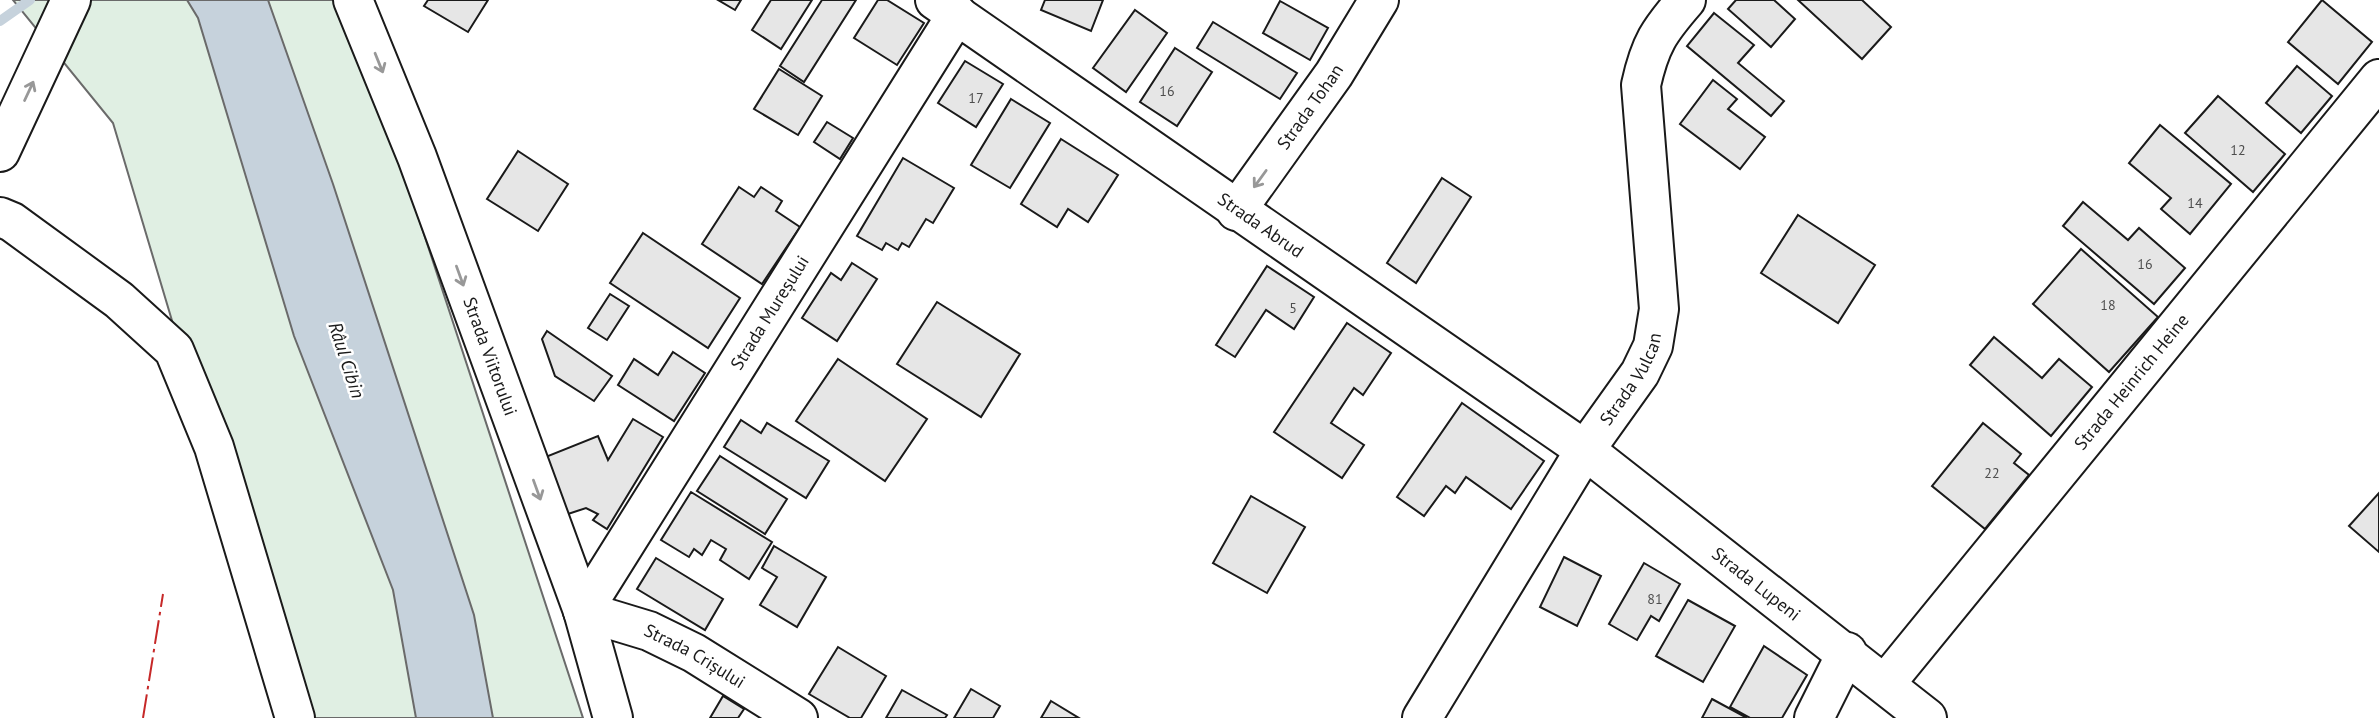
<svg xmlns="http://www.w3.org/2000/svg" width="2379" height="718" viewBox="0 0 2379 718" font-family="'PT Sans',sans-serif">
	<rect width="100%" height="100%" fill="#fff"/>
	<!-- green -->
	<polygon fill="#e0efe3" stroke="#6a6a6a" stroke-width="2" points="13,0 334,0 399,158 583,718 295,718 279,679 113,123"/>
	<!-- water -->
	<polygon fill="#c6d2dc" stroke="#6a6a6a" stroke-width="2" points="187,0 268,0 333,184 474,615 493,718 416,718 393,590 294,336 198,18"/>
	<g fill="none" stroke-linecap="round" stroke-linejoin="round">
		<!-- stream -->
		<polyline stroke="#c6d2dc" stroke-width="10" points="0,21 30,0"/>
	</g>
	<!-- building -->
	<g fill="#e6e6e6" stroke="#1a1a1a" stroke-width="2">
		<polygon points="428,0 488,0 468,32 424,6"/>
		<polygon points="718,0 741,0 735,10"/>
		<polygon points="771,0 812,0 781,49 752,30"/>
		<polygon points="822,0 856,0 804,82 780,66"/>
		<polygon points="878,0 887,0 924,23 897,65 854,38"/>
		<polygon points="1045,0 1103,0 1091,31 1041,10"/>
		<polygon points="1736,0 1774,0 1795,19 1771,47 1728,9"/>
		<polygon points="1798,0 1862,0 1891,27 1862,59"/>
		<polygon points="2322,0 2372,42 2338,84 2288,42"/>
		<polygon points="1280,1 1328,28 1310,60 1263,33"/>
		<polygon points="1135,10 1167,33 1126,92 1093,68"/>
		<polygon points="1714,13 1754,45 1738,63 1784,101 1771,116 1687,46"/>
		<polygon points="1213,22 1297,73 1280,99 1197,48"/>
		<polygon points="1175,48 1212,72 1177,126 1140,102"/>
		<polygon points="965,61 1003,84 976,127 938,103"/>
		<polygon points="2297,66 2332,96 2301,133 2266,103"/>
		<polygon points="779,69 822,96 798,135 754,109"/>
		<polygon points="1713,80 1737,99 1728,109 1765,137 1740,169 1680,124"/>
		<polygon points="2218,96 2285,154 2253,192 2185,133"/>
		<polygon points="1011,99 1050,123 1010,188 971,165"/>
		<polygon points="827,122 853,138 840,159 814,142"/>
		<polygon points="2160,125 2231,184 2190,234 2161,209 2171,198 2129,163"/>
		<polygon points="1061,139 1118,175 1088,222 1068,209 1057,227 1021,204"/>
		<polygon points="518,151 568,184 538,231 487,199"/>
		<polygon points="903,158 954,188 933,223 926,219 909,247 902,243 898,250 886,243 882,250 857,236"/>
		<polygon points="1442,178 1471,197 1416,283 1387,263"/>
		<polygon points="739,187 754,197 761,187 782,201 776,211 800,227 762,284 702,244"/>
		<polygon points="2083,202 2128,240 2139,228 2185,268 2154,304 2063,226"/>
		<polygon points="1798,215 1875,265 1838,323 1761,273"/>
		<polygon points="643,233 740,298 708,348 610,283"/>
		<polygon points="2081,249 2158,317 2109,372 2033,304"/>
		<polygon points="852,263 877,279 837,341 802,318 831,273 841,280"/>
		<polygon points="1267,266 1314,297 1294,329 1266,310 1235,357 1216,345"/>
		<polygon points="610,294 629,306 607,340 588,328"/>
		<polygon points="937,302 1020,354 981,417 897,364"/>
		<polygon points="1347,323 1391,353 1363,395 1354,388 1331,423 1364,445 1342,478 1274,432"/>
		<polygon points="547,331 612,376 594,401 555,376 542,339"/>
		<polygon points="1994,337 2042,378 2059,359 2092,387 2051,436 1970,365"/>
		<polygon points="673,352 705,373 674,421 618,385 634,359 658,375"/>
		<polygon points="838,359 927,419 885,481 796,421"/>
		<polygon points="1462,403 1544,461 1511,509 1466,477 1455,493 1446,486 1424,516 1397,497"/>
		<polygon points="633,419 663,437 607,529 593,520 598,514 586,508 562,516 543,458 598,436 608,460"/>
		<polygon points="741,420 761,433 767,423 829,461 806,498 724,447"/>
		<polygon points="1983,423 2021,454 2014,463 2029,475 1985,529 1932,486"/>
		<polygon points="720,456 787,499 765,534 697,491"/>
		<polygon points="691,492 772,542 749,579 720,560 726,549 711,540 702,555 694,549 689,557 661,540"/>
		<polygon points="2379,493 2379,552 2349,526"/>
		<polygon points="1251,496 1305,527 1267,593 1213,563"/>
		<polygon points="774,546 826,577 797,627 760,605 777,577 762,568"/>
		<polygon points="1564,557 1601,576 1577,626 1540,607"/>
		<polygon points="656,558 723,599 705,630 637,589"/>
		<polygon points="1644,563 1680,584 1659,621 1651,616 1637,640 1609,624"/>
		<polygon points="1688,600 1735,626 1703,682 1656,656"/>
		<polygon points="1764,646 1807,675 1782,718 1750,718 1730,707"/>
		<polygon points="838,647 886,676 861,718 850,718 809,694"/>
		<polygon points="971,689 1000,706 993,718 954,718"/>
		<polygon points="902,690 947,715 945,718 886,718"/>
		<polygon points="723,696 744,709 738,718 710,718"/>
		<polygon points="1712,699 1747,718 1702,718"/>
		<polygon points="1051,701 1079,718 1041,718"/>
	</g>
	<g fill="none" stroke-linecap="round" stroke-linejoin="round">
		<defs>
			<g id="minor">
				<path id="s1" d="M353,0L417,157L583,611L613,718"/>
				<path id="s2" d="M935,0L1585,450L1927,718"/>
				<path id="s3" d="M1236,211L1334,74L1379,0"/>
				<polyline points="0,217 12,222 119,300 174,350 214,447 295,718"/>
				<path id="s4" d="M583,611L957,14"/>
				<path id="s5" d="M583,611L649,631L694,653L798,718"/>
				<path id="s6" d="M1885,684L2379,79"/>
				<path id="s7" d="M1422,718L1585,450L1640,373L1653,346L1659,309L1641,85C1650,44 1659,31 1686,0"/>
				<polyline points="1814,718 1847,652"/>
			</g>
			<polyline id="highway" points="0,152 71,0"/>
		</defs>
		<!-- minor casing -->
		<use href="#minor" stroke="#1a1a1a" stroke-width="42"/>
		<!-- highway casing -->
		<use href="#highway" stroke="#1a1a1a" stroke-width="42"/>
		<!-- minor -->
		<use href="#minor" stroke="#fff" stroke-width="38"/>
		<!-- highway -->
		<use href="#highway" stroke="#fff" stroke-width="38"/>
		<!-- power -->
		<polyline stroke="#c62828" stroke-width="2" stroke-dasharray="24 5 3.5 5" stroke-linecap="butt" points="143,718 163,594"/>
	</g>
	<!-- one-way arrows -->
	<defs><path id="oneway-shaft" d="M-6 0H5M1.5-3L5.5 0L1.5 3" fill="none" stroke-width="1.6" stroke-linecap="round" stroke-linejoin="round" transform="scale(1.75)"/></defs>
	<g stroke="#989898">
		<use href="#oneway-shaft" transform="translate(379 63) rotate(68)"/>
		<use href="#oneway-shaft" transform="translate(29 91) rotate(-65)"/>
		<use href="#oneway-shaft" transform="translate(1260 179) rotate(126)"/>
		<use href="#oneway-shaft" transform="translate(460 276) rotate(70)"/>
		<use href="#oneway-shaft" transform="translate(537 490) rotate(70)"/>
	</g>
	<g text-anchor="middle" stroke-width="5" stroke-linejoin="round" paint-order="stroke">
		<!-- number labels -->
		<g font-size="14" fill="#4d4d4d">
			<text x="1167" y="96">16</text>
			<text x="976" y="103">17</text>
			<text x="2238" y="155">12</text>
			<text x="2195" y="208">14</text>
			<text x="2145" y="269">16</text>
			<text x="2108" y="310">18</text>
			<text x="1293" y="313">5</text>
			<text x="1992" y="478">22</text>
			<text x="1655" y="604">81</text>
		</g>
		<!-- street labels -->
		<g font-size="18" fill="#1a1a1a" stroke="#fff">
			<text dy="6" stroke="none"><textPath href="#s3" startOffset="128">Strada Tohan</textPath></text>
			<text dy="6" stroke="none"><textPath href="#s2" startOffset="396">Strada Abrud</textPath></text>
			<text dy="6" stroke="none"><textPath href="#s4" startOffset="352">Strada Mureșului</textPath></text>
			<text dy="6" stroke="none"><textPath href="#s1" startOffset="382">Strada Viitorului</textPath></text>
			<text dy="6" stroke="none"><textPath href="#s7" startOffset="399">Strada Vulcan</textPath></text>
			<text dy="6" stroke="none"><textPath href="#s6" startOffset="390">Strada Heinrich Heine</textPath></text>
			<text dy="6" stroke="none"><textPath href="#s2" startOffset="1008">Strada Lupeni</textPath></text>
			<text dy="6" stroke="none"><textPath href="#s5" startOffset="121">Strada Crișului</textPath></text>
		</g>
		<!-- water labels -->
		<g font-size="19" font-style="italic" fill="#1a1a1a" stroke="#fff">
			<text transform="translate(347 360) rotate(72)" y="7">Râul Cibin</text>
		</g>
	</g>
</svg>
